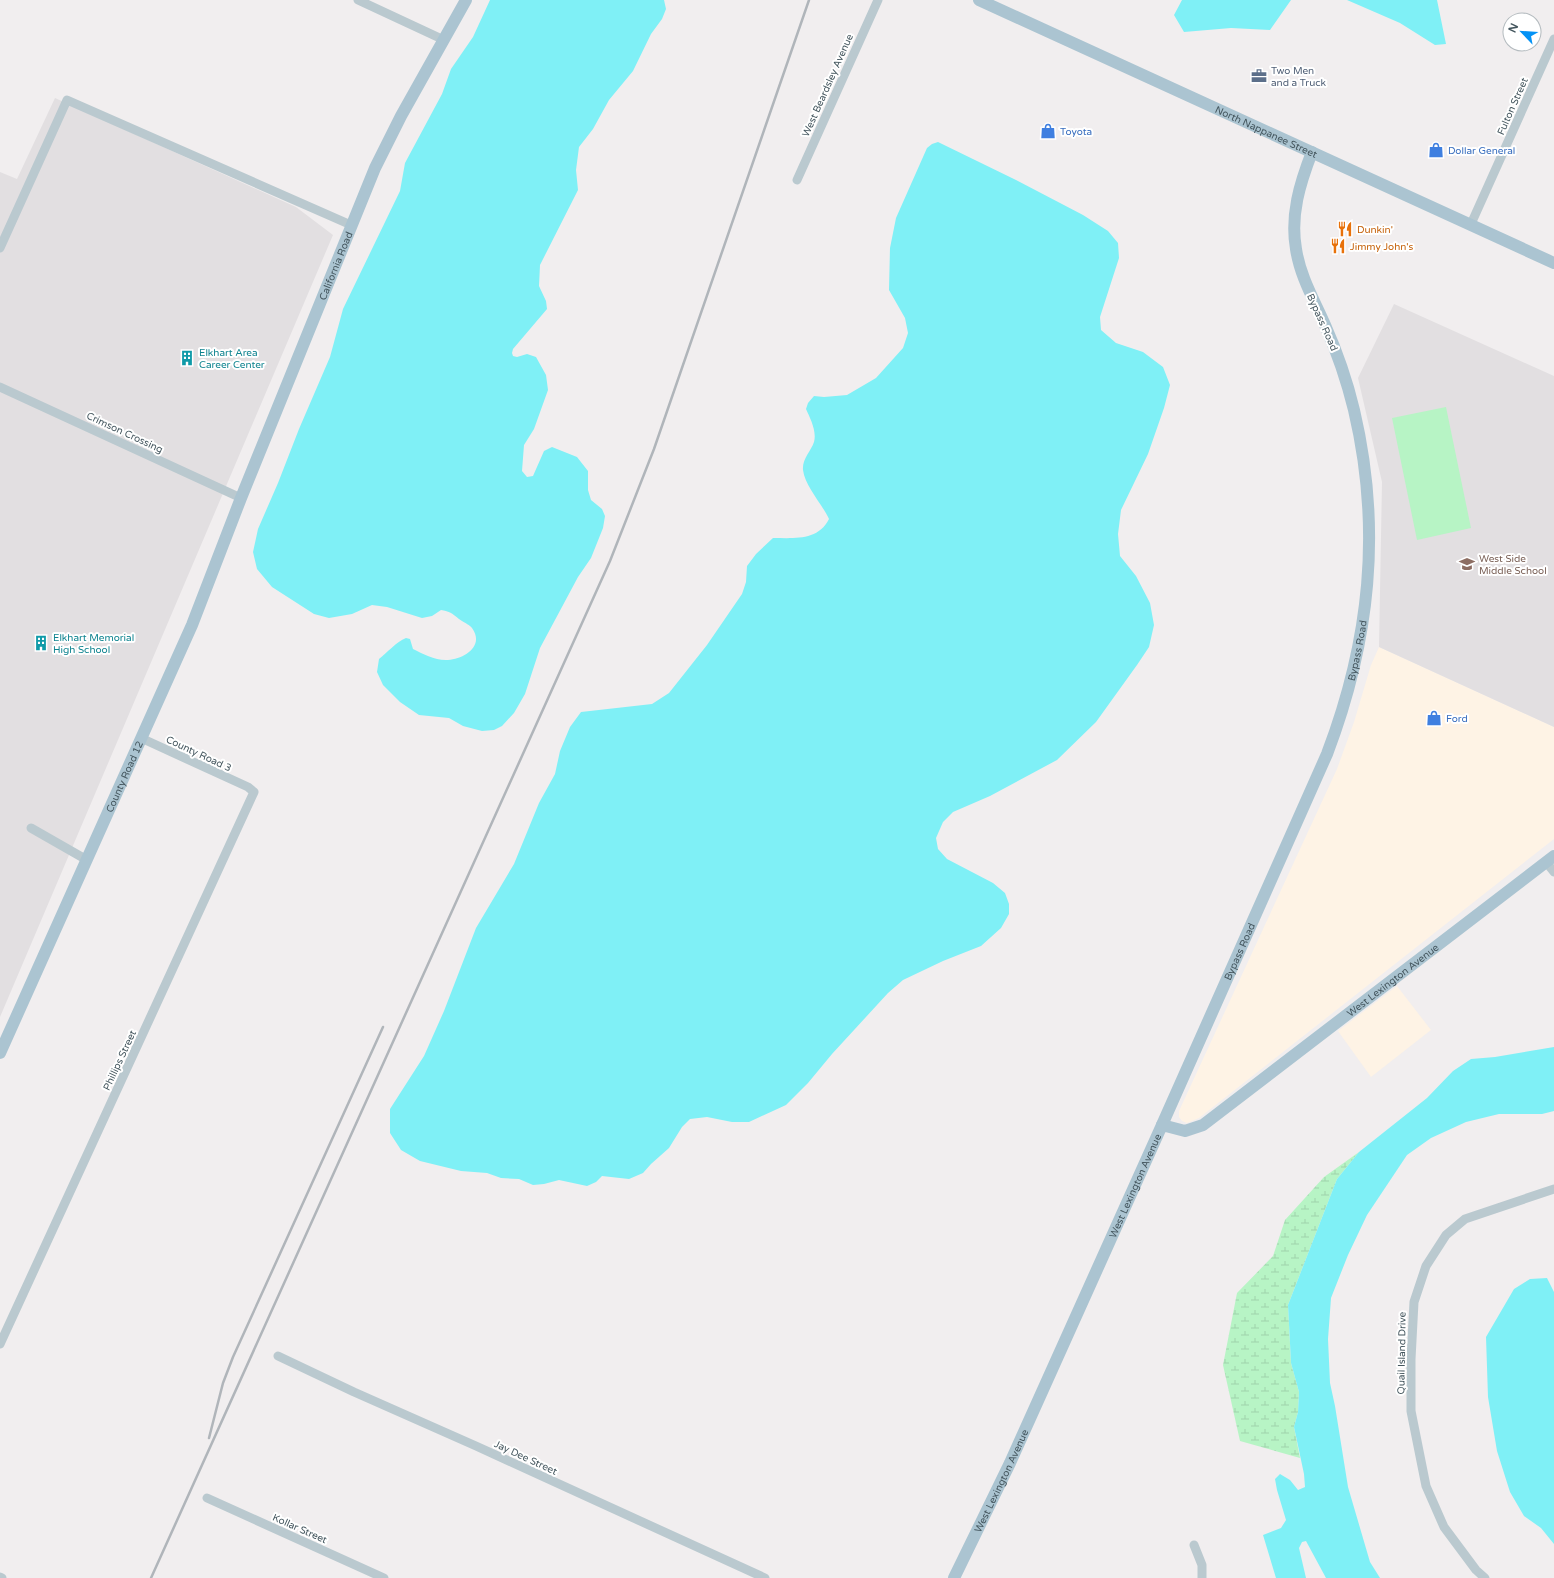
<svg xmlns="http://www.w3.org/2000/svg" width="1554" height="1578" viewBox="0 0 1554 1578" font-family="'Varela Round',sans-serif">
	<defs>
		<pattern id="wetland-marsh" width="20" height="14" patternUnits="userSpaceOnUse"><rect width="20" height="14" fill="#b7f4c5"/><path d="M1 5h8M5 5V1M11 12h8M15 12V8" fill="none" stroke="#9fd3ac"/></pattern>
	</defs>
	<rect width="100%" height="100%" fill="#f1eeef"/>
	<!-- commercial -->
	<g fill="#fef3e5">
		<polygon points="1379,647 1554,727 1554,839 1199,1118 1187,1123 1182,1121 1179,1117 1179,1111 1337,769 1354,722 1371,665"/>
		<polygon points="1397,986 1431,1030 1371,1077 1338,1031"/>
	</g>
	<!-- education -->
	<g fill="#e2dfe1">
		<polygon points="55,98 296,207 333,235 0,1017 0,172 17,179"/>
		<polygon points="1394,304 1554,376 1554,727 1379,647 1382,482 1358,378"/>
	</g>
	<!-- wetland -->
	<polygon fill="url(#wetland-marsh)" points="1359,1152 1337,1179 1288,1305 1291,1363 1299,1392 1298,1412 1294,1427 1300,1458 1240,1441 1223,1365 1237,1293 1273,1256 1285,1220 1324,1177"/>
	<!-- pitch -->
	<polygon fill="#b7f4c5" points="1446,407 1471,528 1417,540 1392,418"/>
	<!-- water -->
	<g fill="#7ff0f6">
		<path d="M490,0H664L666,9L662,19L651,34L633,71L609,100L593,129L579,147L576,170L578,190L540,265L539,286L546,301L547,309L513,349L512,353L513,356L517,357L527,354L536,357L546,375L548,390L534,429L524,445L522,471L527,477L533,476L544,451L552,447L577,457L588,471V490L591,500L602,509L605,516L603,528L591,558L578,577L540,648L525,694L514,713L502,726L494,730L482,731L463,726L449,718L419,715L400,702L383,685L377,672L379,659C388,652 396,642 406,638L410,639L413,649C423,654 436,661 448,660C464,659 485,646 472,628C470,625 465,623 462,621C453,615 453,612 441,610L432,616L422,618L387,607L372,605L352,614L329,618L314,614L272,587L257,569L253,552L258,529L278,483L299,429L330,357L343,309L400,191L405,163L442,94L451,69L473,37Z"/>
		<polygon points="1182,0 1291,0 1270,30 1231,28 1184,32 1174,15"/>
		<polygon points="1347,0 1437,0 1446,44 1435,45 1400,23"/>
		<path d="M938,142L1016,180L1083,215L1108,231L1118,243L1119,258L1100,317L1101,330L1116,343L1143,352L1163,367L1170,385L1164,408L1148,454L1121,510L1118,534L1120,556L1136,576L1150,603L1154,625L1149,647L1137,665L1096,722L1057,760L990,796L953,812L943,822L936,838L938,849L947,859L993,883L1005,893L1009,904V914L1001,928L981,946L943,961L903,980L888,993L832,1054L808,1083L786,1105L749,1122H732L707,1117L690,1119L682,1127L669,1148L651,1164L643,1173L629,1179L602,1176L596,1182L587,1186L559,1180L544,1184L533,1185L519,1179L501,1178L487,1173L461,1171L420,1161L401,1150L390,1133V1109L424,1056L444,1011L476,928L514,864L539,803L555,774L560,751L570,727L581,712L652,704L669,693L707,645L742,594L746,582L747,566L756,554L773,538C794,538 818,541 829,519C822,504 805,486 803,470C802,459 811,451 814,442C817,431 810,418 806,409L808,403L814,396L824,397L847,395L876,378L903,348L908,333L905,318L889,290L890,248L896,218L927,148L932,144Z"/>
		<polygon points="1554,1047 1554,1111 1542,1114 1499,1114 1466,1122 1431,1138 1407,1155 1367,1215 1348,1255 1331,1298 1328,1339 1330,1383 1335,1406 1348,1487 1370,1562 1380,1578 1326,1578 1306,1541 1302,1542 1299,1548 1306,1578 1276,1578 1263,1535 1281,1528 1286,1520 1277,1490 1275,1479 1280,1474 1290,1480 1298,1490 1305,1487 1304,1474 1294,1427 1298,1412 1299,1392 1291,1363 1288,1305 1337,1179 1359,1152 1427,1098 1453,1071 1471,1059 1495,1057"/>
		<polygon points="1547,1278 1554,1292 1554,1544 1541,1528 1524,1516 1510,1492 1497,1451 1488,1397 1486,1337 1514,1289 1530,1279"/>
	</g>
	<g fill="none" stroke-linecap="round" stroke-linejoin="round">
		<!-- minor -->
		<g stroke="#bac9cf" stroke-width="9">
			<polyline points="358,0 444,40"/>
			<polyline points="797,180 878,0"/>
			<polyline points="1471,224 1554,39"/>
			<polyline points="0,248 67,100 351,225"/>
			<polyline points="0,387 241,498"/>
			<polyline points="31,828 87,860"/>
			<polyline points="1546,862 1554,872"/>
			<polyline points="0,1344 254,792 248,787 141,738"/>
			<polyline points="278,1356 354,1392 476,1446 765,1578"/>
			<polyline points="207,1498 384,1578"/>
			<polyline points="1194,1545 1202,1565 1202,1578"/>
			<polyline points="0,1577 2,1578"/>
			<polyline points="1485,1578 1476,1570 1444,1527 1426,1486 1411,1411 1411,1359 1414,1302 1426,1266 1446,1235 1465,1219 1554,1189"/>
		</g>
		<!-- major -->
		<g stroke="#abc4d1" stroke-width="12">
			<path id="s1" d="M979,0L1554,263"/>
			<path id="s2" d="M0,1053L192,625L241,498L375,168L401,116L466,0"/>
			<path id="s3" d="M1162,1125L1327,754C1370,641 1382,529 1354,410C1347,381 1337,352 1325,325C1314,300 1300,276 1296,249C1290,215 1300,183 1312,152"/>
			<path id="s4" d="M954,1578L1010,1463L1162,1125L1185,1131L1203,1125L1554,856"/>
		</g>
		<!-- rail -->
		<g stroke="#b0b5ba" stroke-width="2.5">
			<polyline points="209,1438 223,1383 233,1357 383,1027"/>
			<polyline points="151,1578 610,561 654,449 809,0"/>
		</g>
	</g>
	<!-- icons -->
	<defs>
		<symbol id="office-bare" viewBox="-9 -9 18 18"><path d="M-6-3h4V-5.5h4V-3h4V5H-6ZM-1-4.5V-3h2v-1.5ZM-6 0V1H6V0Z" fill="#5c6f8a" stroke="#fff" stroke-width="2.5" paint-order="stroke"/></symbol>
		<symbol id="shop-bare" viewBox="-9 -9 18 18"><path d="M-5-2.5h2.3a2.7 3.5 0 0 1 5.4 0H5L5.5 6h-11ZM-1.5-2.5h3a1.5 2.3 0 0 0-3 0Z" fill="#3f7fe0" stroke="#fff" stroke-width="2.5" paint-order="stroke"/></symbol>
		<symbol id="restaurant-bare" viewBox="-9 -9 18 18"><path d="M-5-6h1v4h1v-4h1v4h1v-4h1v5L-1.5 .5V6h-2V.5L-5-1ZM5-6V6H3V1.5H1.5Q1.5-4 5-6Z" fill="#e8710a" stroke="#fff" stroke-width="2.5" paint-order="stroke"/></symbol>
		<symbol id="building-bare" viewBox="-9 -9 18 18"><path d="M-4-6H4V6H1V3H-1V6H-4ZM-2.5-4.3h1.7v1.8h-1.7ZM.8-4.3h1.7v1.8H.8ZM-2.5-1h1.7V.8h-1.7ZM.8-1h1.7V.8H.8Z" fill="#0f9aa8" stroke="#fff" stroke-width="2.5" paint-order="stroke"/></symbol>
		<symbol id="school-bare" viewBox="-9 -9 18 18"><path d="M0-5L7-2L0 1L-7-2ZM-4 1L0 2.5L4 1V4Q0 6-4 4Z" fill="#8d6e63" stroke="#fff" stroke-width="2.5" paint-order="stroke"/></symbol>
	</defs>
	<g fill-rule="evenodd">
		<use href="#office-bare" x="1248" y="65" width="22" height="22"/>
		<use href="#shop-bare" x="1037" y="120" width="22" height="22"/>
		<use href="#shop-bare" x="1425" y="139" width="22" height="22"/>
		<use href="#restaurant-bare" x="1334" y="218" width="22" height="22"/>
		<use href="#restaurant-bare" x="1327" y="235" width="22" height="22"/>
		<use href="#building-bare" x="176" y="347" width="22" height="22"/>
		<use href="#school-bare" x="1456" y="553" width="22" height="22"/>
		<use href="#building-bare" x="30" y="632" width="22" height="22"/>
		<use href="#shop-bare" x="1423" y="707" width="22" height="22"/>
	</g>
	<g text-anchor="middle" stroke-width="4" stroke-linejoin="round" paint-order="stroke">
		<!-- service labels -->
		<g font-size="10" fill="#4e5e75" stroke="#fff" text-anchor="start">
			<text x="1271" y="74">Two Men<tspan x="1271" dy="12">and a Truck</tspan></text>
		</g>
		<!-- street labels -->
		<g font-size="10" fill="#44565e" stroke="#fff">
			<text transform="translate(827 85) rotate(-66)" y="4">West Beardsley Avenue</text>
			<text transform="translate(1512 106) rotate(-66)" y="4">Fulton Street</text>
			<text dy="4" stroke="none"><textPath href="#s1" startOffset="316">North Nappanee Street</textPath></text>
			<text dy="4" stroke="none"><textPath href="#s2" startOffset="856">California Road</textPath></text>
			<text transform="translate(1323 322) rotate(66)" y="4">Bypass Road</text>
			<text transform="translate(125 432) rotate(25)" y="4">Crimson Crossing</text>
			<text dy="4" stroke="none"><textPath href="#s3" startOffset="514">Bypass Road</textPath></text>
			<text transform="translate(199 753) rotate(25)" y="4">County Road 3</text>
			<text dy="4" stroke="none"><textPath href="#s2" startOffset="303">County Road 12</textPath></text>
			<text dy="4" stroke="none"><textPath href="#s3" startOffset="190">Bypass Road</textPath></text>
			<text dy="4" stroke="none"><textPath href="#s4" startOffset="780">West Lexington Avenue</textPath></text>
			<text transform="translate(119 1060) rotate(-65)" y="4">Phillips Street</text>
			<text dy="4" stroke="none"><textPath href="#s4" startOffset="432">West Lexington Avenue</textPath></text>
			<text transform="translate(1401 1353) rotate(-89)" y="4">Quail Island Drive</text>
			<text transform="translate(526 1457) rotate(25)" y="4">Jay Dee Street</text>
			<text dy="4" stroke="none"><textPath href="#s4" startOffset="108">West Lexington Avenue</textPath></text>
			<text transform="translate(300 1528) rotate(24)" y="4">Kollar Street</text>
		</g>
		<!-- shop labels -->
		<g font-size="10" fill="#366cbe" stroke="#fff" text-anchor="start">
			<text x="1060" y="135">Toyota</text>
			<text x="1448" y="154">Dollar General</text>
			<text x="1446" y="722">Ford</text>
		</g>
		<!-- food labels -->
		<g font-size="10" fill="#c56008" stroke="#fff" text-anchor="start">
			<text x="1357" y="233">Dunkin'</text>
			<text x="1350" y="250">Jimmy John's</text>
		</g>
		<!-- culture labels -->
		<g font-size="10" fill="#0d838f" stroke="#fff" text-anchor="start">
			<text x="199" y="356">Elkhart Area<tspan x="199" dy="12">Career Center</tspan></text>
			<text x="53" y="641">Elkhart Memorial<tspan x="53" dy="12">High School</tspan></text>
		</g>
		<!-- education labels -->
		<g font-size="10" fill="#785e54" stroke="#fff" text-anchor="start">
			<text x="1479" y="562">West Side<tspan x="1479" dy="12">Middle School</tspan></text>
		</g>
	</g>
	<!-- north arrow -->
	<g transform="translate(1522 32) rotate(295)"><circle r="19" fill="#ffffff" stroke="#b4bbbf"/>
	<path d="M0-3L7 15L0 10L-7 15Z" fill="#0492f5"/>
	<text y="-6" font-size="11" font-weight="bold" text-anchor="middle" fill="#44565e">N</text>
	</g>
</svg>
